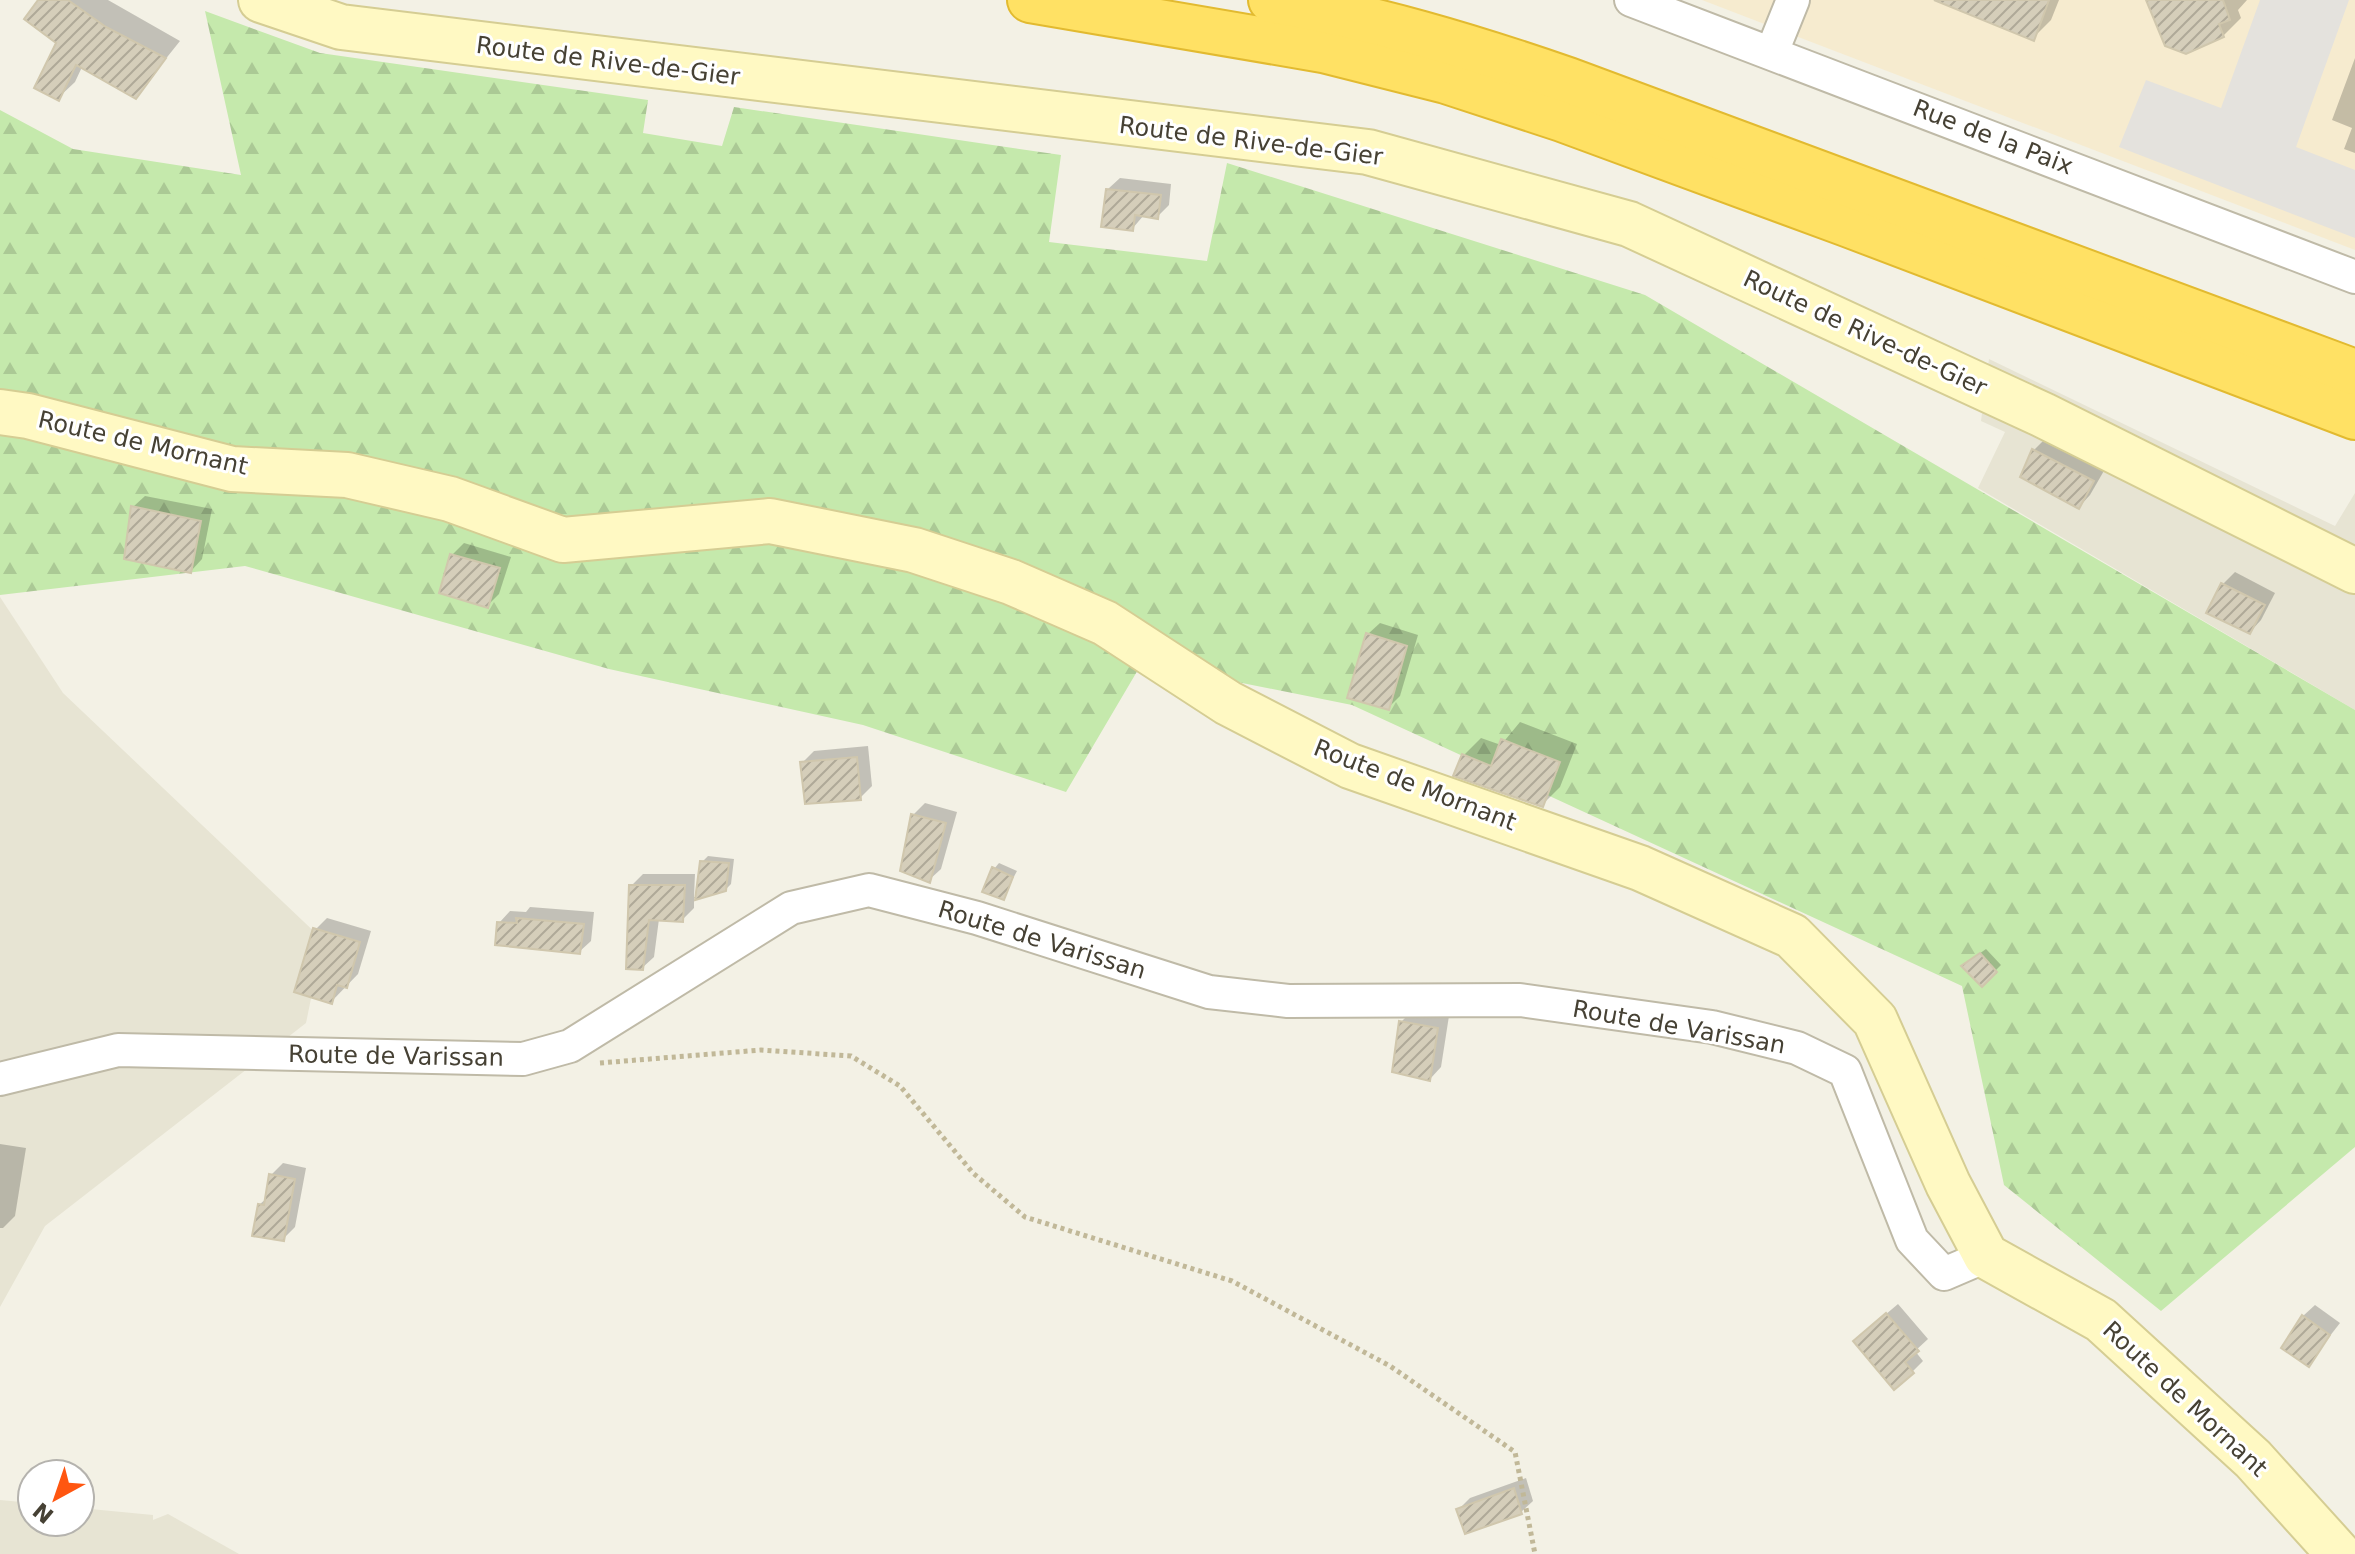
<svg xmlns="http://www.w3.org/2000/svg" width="2355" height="1554" viewBox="0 0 2355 1554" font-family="'DejaVu Sans',sans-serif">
	<defs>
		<pattern id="forest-firs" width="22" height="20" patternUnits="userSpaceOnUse" patternTransform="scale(2)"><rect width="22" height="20" fill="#c5e9ac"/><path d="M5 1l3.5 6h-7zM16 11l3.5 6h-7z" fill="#abc995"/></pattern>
		<pattern id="building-hatch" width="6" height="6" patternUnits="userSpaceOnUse" patternTransform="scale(2)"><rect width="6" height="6" fill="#d5ceba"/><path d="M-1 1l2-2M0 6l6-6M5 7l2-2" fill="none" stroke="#afa998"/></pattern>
	</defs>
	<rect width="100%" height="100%" fill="#f3f1e5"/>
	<!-- residential -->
	<g fill="#e7e4d3">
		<polygon points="1989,359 2335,526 2355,493 2355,710 1978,488 2005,432 1981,421"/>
		<polygon points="0,597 63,693 323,940 306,1023 45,1226 0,1307"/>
		<polygon points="0,1500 32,1503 32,1522 80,1522 80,1508 153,1515 153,1520 168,1514 239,1554 0,1554"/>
	</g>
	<!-- commercial -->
	<polygon fill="#f6ebcf" points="1702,0 2355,0 2355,250 1728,10"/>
	<!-- forest -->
	<polygon fill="url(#forest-firs)" points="205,11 320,53 648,100 643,133 722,146 734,107 1061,155 1049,242 1207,261 1227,163 1645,295 2355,710 2355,1147 2161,1311 2004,1185 1962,986 1352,705 1142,663 1066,792 863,725 609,669 245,566 0,595 0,110 73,149 241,175"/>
	<!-- parking -->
	<polygon fill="#e4e2dd" points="2260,0 2349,0 2296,147 2355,170 2355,238 2119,147 2146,80 2221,108"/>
	<!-- shadow -->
	<g fill="#0003">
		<polygon points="41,0 108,0 180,41 136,96 82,67 75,82 58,98 59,42"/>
		<polygon points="1935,0 2059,0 2051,20 2033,38"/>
		<polygon points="2156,0 2247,0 2238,10 2241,18 2223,36"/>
		<polygon points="2355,58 2355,153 2344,149 2352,128 2332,120"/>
		<polygon points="1120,178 1171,184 1169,205 1157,217 1144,215 1132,229 1108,189"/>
		<polygon points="2046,438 2105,469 2090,495 2079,507 2022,476 2034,450"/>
		<polygon points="145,496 212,509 202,559 191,571 133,507"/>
		<polygon points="464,543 511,557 499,594 487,606 452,555"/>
		<polygon points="2235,572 2275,593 2261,620 2250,632 2223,584"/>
		<polygon points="1380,623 1418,635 1400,696 1388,708 1368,634"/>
		<polygon points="1520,722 1577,744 1560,787 1542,805 1463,756 1481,738 1501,745"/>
		<polygon points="868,746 872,786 860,798 802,763 814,751"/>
		<polygon points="925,803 957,812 941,869 929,880 913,815"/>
		<polygon points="708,856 734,859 731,884 725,890 694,898 694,908 682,920 659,919 654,957 642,968 631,886 643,874 695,874 694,897 698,897 702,862"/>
		<polygon points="999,863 1017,871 1003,897 994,869"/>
		<polygon points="530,907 594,912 591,941 579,952 499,923 510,911 526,912"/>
		<polygon points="327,918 371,931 358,974 331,1002 315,930"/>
		<polygon points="1986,949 2001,965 1982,984 1969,961"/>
		<polygon points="1413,1010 1449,1016 1441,1067 1430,1079 1401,1022"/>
		<polygon points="0,1144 26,1148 15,1216 3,1228 0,1228"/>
		<polygon points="283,1163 306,1168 295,1227 283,1239 259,1205 268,1197 271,1175"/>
		<polygon points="1898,1304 1928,1339 1915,1351 1923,1361 1912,1372 1866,1331"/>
		<polygon points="2315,1305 2340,1323 2308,1364 2303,1316"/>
		<polygon points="1526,1478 1533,1501 1521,1512 1459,1509 1470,1498"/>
	</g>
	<!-- building -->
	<g fill="url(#building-hatch)" stroke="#d0c7ad" stroke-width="2">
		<polygon points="38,0 68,0 106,27 166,58 136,99 76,65 59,101 34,88 56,43 24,19"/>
		<polygon points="1934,0 2049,0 2034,41"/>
		<polygon points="2146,0 2223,0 2230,20 2219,24 2224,37 2186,54 2165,46"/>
		<polygon points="1106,189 1161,195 1158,219 1135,215 1133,231 1101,227"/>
		<polygon points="2032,449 2094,481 2079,509 2020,477"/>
		<polygon points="131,506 201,521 191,573 124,559"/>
		<polygon points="450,554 500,568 488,608 439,593"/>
		<polygon points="2221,583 2265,605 2250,634 2206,613"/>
		<polygon points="1366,633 1407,646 1389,710 1347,698"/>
		<polygon points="1501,739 1560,762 1543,807 1453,776 1462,754 1491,766"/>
		<polygon points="857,757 861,800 805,804 800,762"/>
		<polygon points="911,814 946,823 930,883 900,871"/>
		<polygon points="700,861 729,863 726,891 695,900"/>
		<polygon points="992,867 1013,877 1004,900 982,892"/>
		<polygon points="629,885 685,885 683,922 649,920 643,970 626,969"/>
		<polygon points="516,918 584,924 580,954 495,945 497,922 517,923"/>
		<polygon points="313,928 360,942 347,988 337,985 332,1004 294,992"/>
		<polygon points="1980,953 1997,972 1982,987 1961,966"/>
		<polygon points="1399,1021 1438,1028 1430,1081 1392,1072"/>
		<polygon points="269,1174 295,1179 284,1241 252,1236 258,1204 264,1205"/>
		<polygon points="1886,1313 1919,1351 1905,1362 1914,1373 1894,1390 1853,1341"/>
		<polygon points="2302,1315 2330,1335 2309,1367 2281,1348"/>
		<polygon points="1514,1488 1522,1514 1465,1534 1456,1509"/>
	</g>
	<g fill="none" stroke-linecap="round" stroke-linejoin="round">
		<defs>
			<g id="street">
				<polyline points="1631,0 2355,277"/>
				<polyline points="1772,52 1793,0"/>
				<polyline points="0,1079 118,1050 523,1059 570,1046 791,908 869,890 977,918 1209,992 1288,1001 1520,1000 1712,1027 1797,1048 1845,1071 1912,1240 1944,1274 1986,1256"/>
			</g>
			<g id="secondary">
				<polyline points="261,0 341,27 1368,152 1629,224 2043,415 2355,571"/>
				<polyline points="0,412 28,416 232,469 347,475 450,499 563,540 770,521 914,550 1011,582 1105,623 1228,703 1350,766 1640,868 1792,936 1875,1020 1948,1184 1986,1256 2101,1320 2253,1459 2339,1554"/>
			</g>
			<g id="highway">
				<polyline points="1030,0 1323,50 1446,81 1562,119 1847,224 2355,417"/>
				<path d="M1271,0C1373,17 1470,46 1568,80L2355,372"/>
			</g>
		</defs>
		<!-- street casing -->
		<use href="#street" stroke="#bfbaa7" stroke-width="36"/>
		<!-- secondary casing -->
		<use href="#secondary" stroke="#d5cd93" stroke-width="48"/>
		<!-- highway casing -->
		<use href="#highway" stroke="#e2ba30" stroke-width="48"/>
		<!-- path -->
		<polyline stroke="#c1b898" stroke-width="5" stroke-dasharray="4 4" stroke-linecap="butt" points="600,1063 761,1050 851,1056 900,1086 973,1173 1025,1217 1232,1281 1390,1366 1515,1452 1535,1554"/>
		<!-- street -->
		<use href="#street" stroke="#fff" stroke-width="32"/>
		<!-- secondary -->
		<use href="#secondary" stroke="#fff9c3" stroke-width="44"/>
		<!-- highway -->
		<use href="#highway" stroke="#ffe164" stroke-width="44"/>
	</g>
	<g text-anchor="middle" stroke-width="6" stroke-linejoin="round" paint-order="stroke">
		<!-- street labels -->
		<g font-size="24" fill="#464134" stroke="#fff">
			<text transform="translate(608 61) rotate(7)" y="8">Route de Rive-de-Gier</text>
			<text transform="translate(1993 137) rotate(21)" y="8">Rue de la Paix</text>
			<text transform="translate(1251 141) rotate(7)" y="8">Route de Rive-de-Gier</text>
			<text transform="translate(1865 333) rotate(25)" y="8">Route de Rive-de-Gier</text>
			<text transform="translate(143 443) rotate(13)" y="8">Route de Mornant</text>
			<text transform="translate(1415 785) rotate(21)" y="8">Route de Mornant</text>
			<text transform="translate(1042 940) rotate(17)" y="8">Route de Varissan</text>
			<text transform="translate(1679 1027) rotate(10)" y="8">Route de Varissan</text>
			<text transform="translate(396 1056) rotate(1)" y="8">Route de Varissan</text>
			<text transform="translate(2185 1399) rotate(43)" y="8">Route de Mornant</text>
		</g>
	</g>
	<!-- north arrow -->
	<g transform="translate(56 1498) rotate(220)"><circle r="38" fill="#ffffff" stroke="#b5b3ae" stroke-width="2"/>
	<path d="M0-6L14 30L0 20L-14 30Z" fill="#ff5610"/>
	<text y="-12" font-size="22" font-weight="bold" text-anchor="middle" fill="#464134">N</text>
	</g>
</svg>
